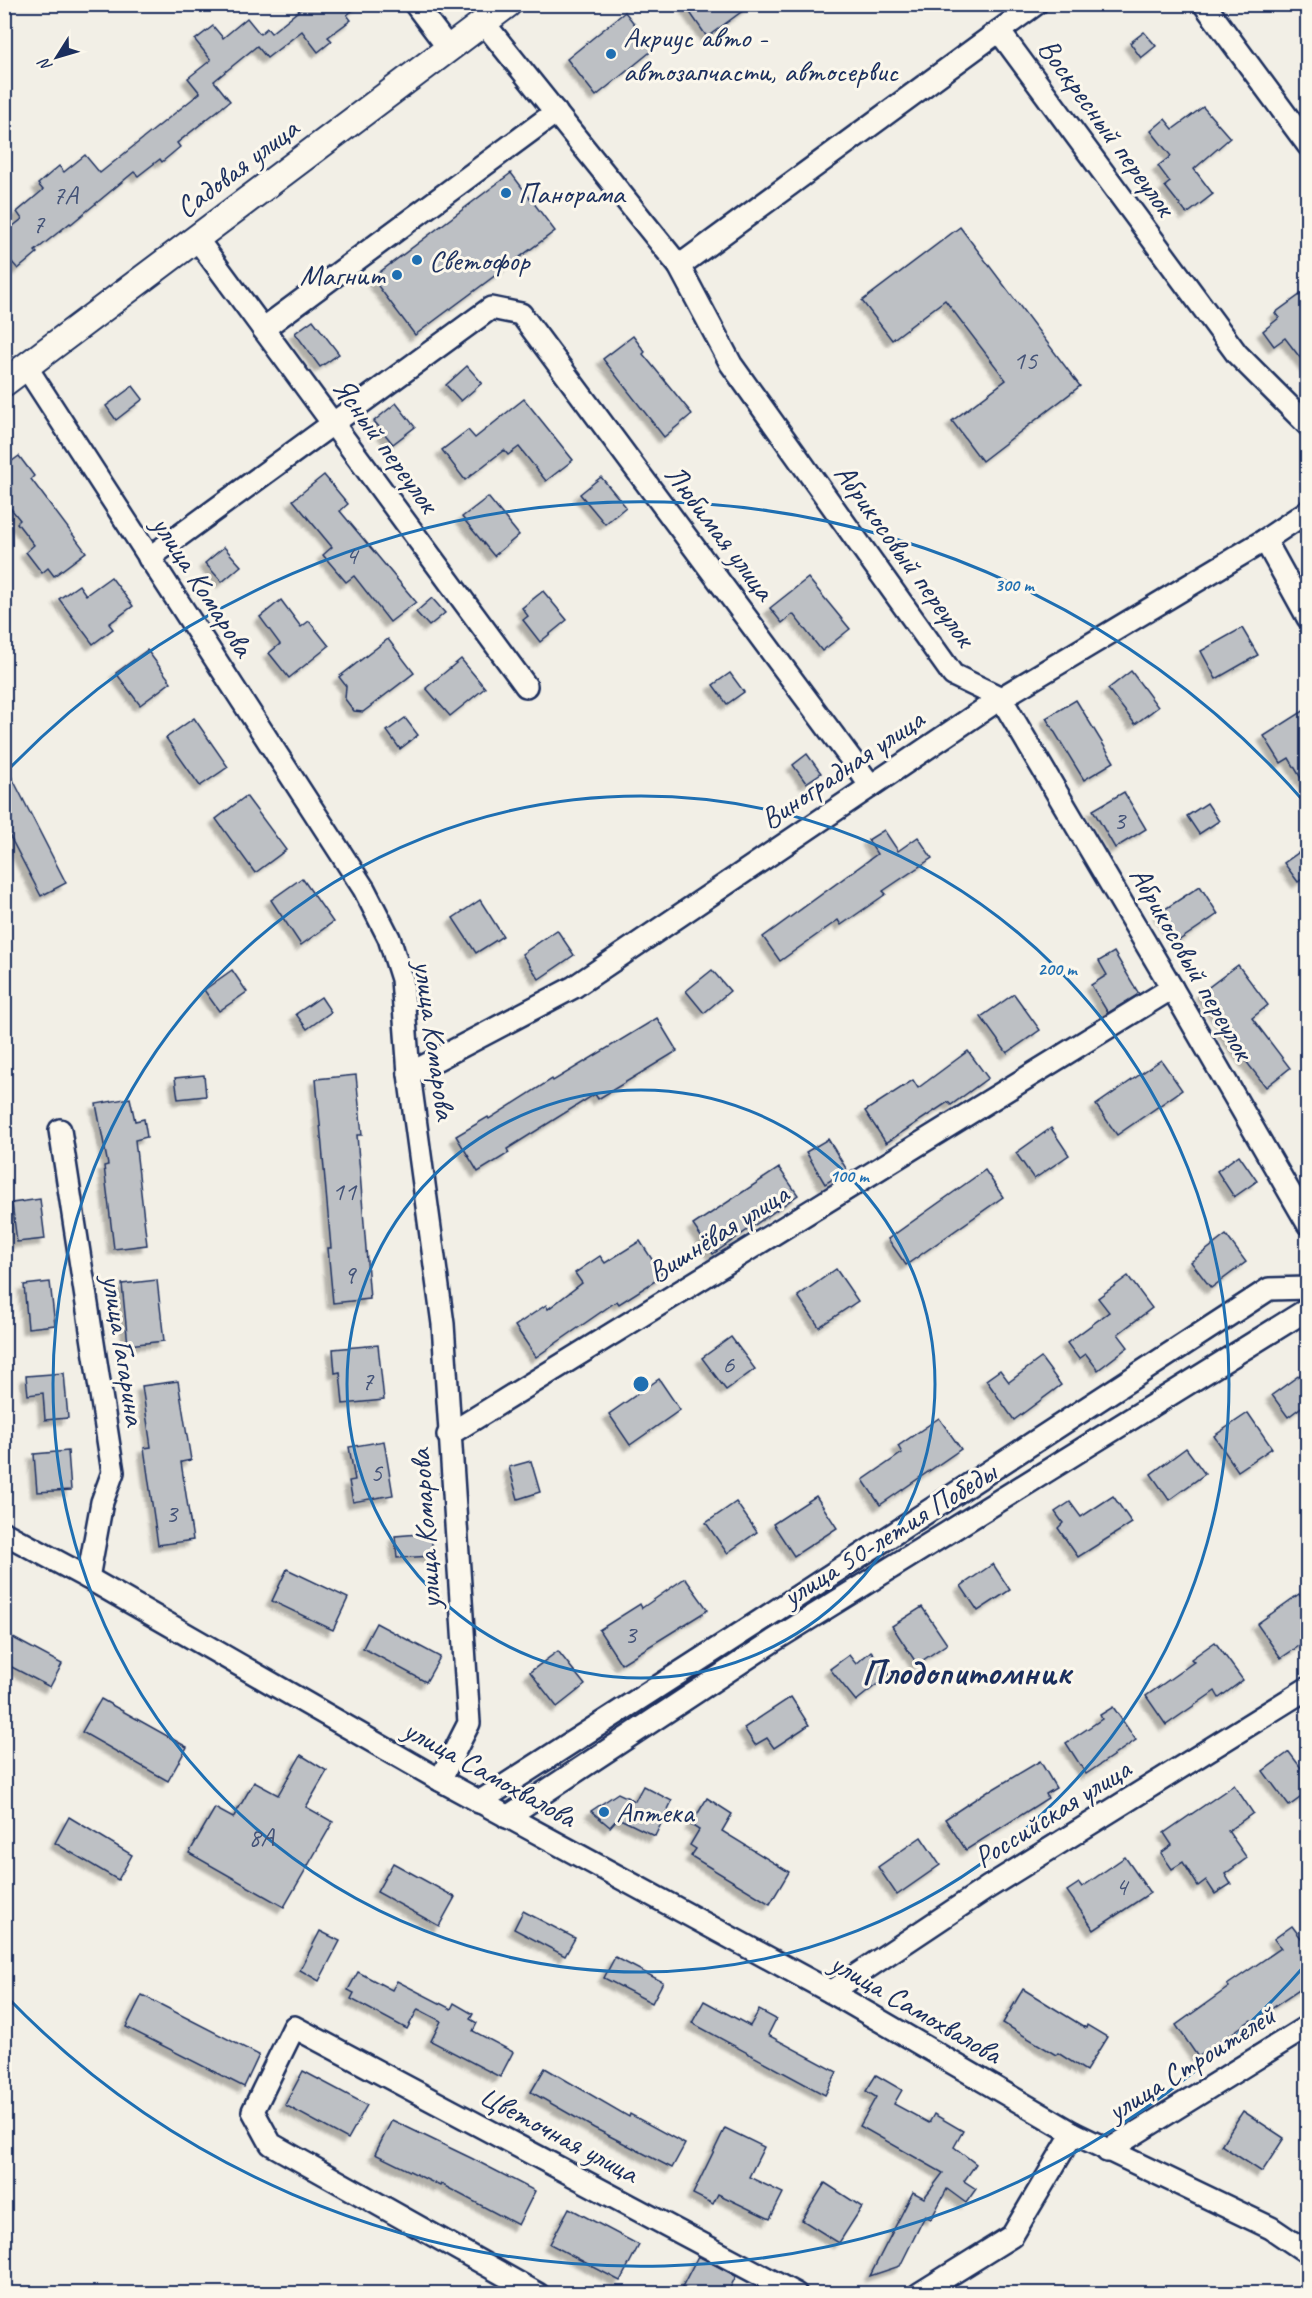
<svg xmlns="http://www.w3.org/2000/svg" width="1312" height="2298" viewBox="0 0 1312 2298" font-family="Caveat,sans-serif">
	<defs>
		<filter id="shadow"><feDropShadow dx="-5.5" dy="5.5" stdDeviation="1.5" flood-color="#0004"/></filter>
	</defs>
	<rect width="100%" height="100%" fill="#f2efe6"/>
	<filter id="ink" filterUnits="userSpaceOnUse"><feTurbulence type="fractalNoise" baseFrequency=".0167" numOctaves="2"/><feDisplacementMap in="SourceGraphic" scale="12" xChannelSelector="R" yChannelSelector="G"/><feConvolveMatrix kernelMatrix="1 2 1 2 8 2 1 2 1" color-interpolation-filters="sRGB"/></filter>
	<g filter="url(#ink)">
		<!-- building -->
		<g fill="#bdc0c4" stroke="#1b2f5e" stroke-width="1.5" filter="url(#shadow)">
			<polygon points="307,4 360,4 347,15 351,20 328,37 332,41 318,52 302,31 267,58 257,46 214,81 230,101 177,143 180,147 162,162 160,159 138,176 134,172 71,224 70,223 35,251 37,253 18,269 4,253 4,233 22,219 17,212 43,190 38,184 59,166 64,172 85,155 100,173 200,93 188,78 211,60 195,40 213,26 223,38 247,18 260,34 267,28 271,33"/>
			<polygon points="684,4 752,4 707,37"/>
			<polygon points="625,12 654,49 596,96 567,59"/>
			<polygon points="1144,32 1156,46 1141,58 1130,43"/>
			<polygon points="1203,107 1230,138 1194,169 1213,194 1187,214 1165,186 1170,182 1158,166 1171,156 1151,131 1165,119 1173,129"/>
			<polygon points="511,173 555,231 415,335 372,278"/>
			<polygon points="960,227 1080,386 982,461 952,421 1006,380 945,300 892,340 862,301"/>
			<polygon points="1308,289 1308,368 1285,338 1274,346 1263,331 1279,318 1275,313"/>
			<polygon points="313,320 339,354 320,367 295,333"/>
			<polygon points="633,336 645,352 643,354 692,414 664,437 603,359"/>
			<polygon points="467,366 482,383 461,401 446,385"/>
			<polygon points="133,386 143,399 116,420 106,406"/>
			<polygon points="524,399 573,460 546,481 519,447 508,455 504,450 465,480 442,450 468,430 475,438"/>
			<polygon points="396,403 415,427 393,444 374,421"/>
			<polygon points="19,456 34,476 31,479 86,552 54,576 48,568 42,573 26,552 34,545 17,523 20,520 4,500 4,467"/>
			<polygon points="324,475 348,504 340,511 416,602 390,622 354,576 346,582 323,555 332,547 293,500"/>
			<polygon points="601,477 626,507 605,524 580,494"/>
			<polygon points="488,497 519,535 494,556 462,517"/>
			<polygon points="224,547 241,566 222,582 205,563"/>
			<polygon points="111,577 133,606 109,624 113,629 93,644 59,599 79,585 86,595"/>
			<polygon points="808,578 850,629 822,651 793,614 782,623 770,608"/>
			<polygon points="543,591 567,620 540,642 523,620 528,616 522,608"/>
			<polygon points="432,598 445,613 429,626 416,612"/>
			<polygon points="281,600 301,627 309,621 329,646 289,678 269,653 280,644 260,617"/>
			<polygon points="1242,628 1258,655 1216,679 1201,651"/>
			<polygon points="388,639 414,673 363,712 354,711 345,699 346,686 339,677"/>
			<polygon points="147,650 171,682 140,705 116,673"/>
			<polygon points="461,659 485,688 450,716 426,688"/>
			<polygon points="1131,671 1158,707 1135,724 1108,689"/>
			<polygon points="730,673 744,692 727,704 713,685"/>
			<polygon points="1076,700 1114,762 1084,780 1046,718"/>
			<polygon points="1308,708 1308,790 1289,758 1281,763 1264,736"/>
			<polygon points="194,718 228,767 200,786 166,738"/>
			<polygon points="405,718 418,735 400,749 387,731"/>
			<polygon points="807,754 821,773 806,783 793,765"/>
			<polygon points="4,762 66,883 41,896 4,825"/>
			<polygon points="1124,792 1146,829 1115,848 1093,810"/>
			<polygon points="246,796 286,850 255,873 216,819"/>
			<polygon points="1207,803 1219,821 1199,834 1187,816"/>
			<polygon points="884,830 898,851 918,837 932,858 883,891 886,894 841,925 838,920 780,961 763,937 877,854 868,840"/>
			<polygon points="1308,846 1308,875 1298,882 1284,863"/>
			<polygon points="302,878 333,922 301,945 271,900"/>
			<polygon points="1200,886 1218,914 1178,941 1159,913"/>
			<polygon points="480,900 503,936 476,953 453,918"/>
			<polygon points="557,930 574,955 539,979 522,954"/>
			<polygon points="1114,952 1139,994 1108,1013 1091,985 1107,975 1099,961"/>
			<polygon points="1238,965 1268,1005 1252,1018 1290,1068 1266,1087 1221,1029 1225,1026 1201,993"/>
			<polygon points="232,970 247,992 219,1011 204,990"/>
			<polygon points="712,970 730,991 704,1013 686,991"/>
			<polygon points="1014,994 1040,1030 1007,1053 981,1017"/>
			<polygon points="321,997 331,1012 307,1029 296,1014"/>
			<polygon points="657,1018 677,1051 598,1099 595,1094 507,1149 509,1153 478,1172 456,1136 488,1117 489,1119 552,1079 553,1081"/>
			<polygon points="968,1051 988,1078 951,1105 948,1102 886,1143 865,1111 913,1080 918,1088"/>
			<polygon points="1161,1060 1182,1090 1117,1135 1096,1105"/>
			<polygon points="204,1075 206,1096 178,1099 175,1078"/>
			<polygon points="356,1075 362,1135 357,1135 370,1299 333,1303 328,1248 331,1248 316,1079"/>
			<polygon points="130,1098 135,1121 144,1119 147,1137 135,1140 147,1245 114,1249 104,1166 108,1165 96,1104"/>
			<polygon points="1051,1128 1069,1155 1034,1179 1016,1153"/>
			<polygon points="828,1139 847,1170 825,1184 806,1152"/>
			<polygon points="1239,1155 1257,1181 1234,1197 1217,1171"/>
			<polygon points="779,1168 798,1195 713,1254 693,1225"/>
			<polygon points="985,1170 1003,1197 906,1265 888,1239"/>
			<polygon points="40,1199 45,1239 17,1242 12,1203"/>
			<polygon points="1226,1235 1246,1262 1211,1288 1191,1262"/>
			<polygon points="640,1241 663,1276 619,1304 617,1301 536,1357 515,1326 546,1305 548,1309 582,1283 575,1273 600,1256 605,1263"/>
			<polygon points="836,1269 858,1301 819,1327 798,1296"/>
			<polygon points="1128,1276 1152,1308 1118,1334 1128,1347 1098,1370 1086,1354 1079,1359 1067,1343 1109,1312 1098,1298"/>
			<polygon points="157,1280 164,1341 128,1345 122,1284"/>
			<polygon points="50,1282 55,1325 28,1328 24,1285"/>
			<polygon points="731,1337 755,1369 726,1390 702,1358"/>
			<polygon points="378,1345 384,1400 343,1404 340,1372 335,1373 333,1349"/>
			<polygon points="1041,1358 1061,1385 1014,1420 986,1380 1000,1370 1009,1382"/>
			<polygon points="1308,1369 1308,1402 1288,1417 1272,1395"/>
			<polygon points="64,1373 68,1418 45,1420 43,1393 28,1395 26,1376"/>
			<polygon points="659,1379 680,1410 630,1445 609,1414"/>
			<polygon points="178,1381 191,1460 181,1462 193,1540 158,1545 144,1448 151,1447 142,1386"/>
			<polygon points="1248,1413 1272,1448 1238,1471 1214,1436"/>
			<polygon points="939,1418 961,1449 880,1505 863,1480 902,1453 898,1446"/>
			<polygon points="384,1441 393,1495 353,1502 349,1481 355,1480 349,1447"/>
			<polygon points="1186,1448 1205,1474 1169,1500 1151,1474"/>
			<polygon points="68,1451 71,1490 37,1492 34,1454"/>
			<polygon points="531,1461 540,1492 518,1499 509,1467"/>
			<polygon points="816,1496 837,1528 794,1556 773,1524"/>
			<polygon points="1113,1496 1132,1523 1078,1557 1058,1528 1063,1523 1055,1512 1070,1502 1081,1517"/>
			<polygon points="736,1502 757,1532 727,1553 706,1523"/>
			<polygon points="431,1533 433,1556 397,1558 395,1536"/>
			<polygon points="993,1564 1010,1590 978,1611 961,1586"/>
			<polygon points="287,1569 348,1598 333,1630 272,1601"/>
			<polygon points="685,1578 708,1610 621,1664 599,1630 640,1604 642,1608"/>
			<polygon points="1299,1594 1308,1606 1308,1640 1281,1658 1257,1624"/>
			<polygon points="922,1607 947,1644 917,1664 892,1626"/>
			<polygon points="376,1623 440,1657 426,1682 363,1648"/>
			<polygon points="4,1633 62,1664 50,1687 4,1663"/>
			<polygon points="1215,1642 1243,1680 1219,1698 1215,1691 1166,1725 1146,1696 1194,1662 1191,1659"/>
			<polygon points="558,1651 585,1685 557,1707 530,1672"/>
			<polygon points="871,1651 890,1674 856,1701 830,1669 849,1655 856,1664"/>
			<polygon points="791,1697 809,1725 774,1748 767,1738 755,1745 744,1728"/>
			<polygon points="101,1699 187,1747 168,1781 82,1732"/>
			<polygon points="1113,1707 1136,1740 1086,1774 1066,1743 1102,1719 1100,1715"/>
			<polygon points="1289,1752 1308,1777 1308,1792 1289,1806 1263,1771"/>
			<polygon points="301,1755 327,1771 306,1807 333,1822 284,1907 189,1853 215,1808 233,1818 254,1782 278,1795"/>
			<polygon points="1040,1761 1056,1788 1046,1794 1048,1798 966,1850 945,1819 989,1790 990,1791"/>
			<polygon points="1234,1785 1253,1813 1228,1831 1247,1858 1225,1874 1231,1884 1215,1894 1206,1880 1198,1886 1183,1862 1172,1869 1161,1853 1172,1845 1164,1833"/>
			<polygon points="643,1786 672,1801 655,1836 618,1818 610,1827 591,1811 618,1793 635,1801"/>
			<polygon points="707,1798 732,1814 722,1831 789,1872 770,1904 691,1856 696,1849 690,1845 699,1830 691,1825"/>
			<polygon points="69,1817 132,1855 118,1880 55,1843"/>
			<polygon points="921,1837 940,1865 897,1895 878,1867"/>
			<polygon points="1125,1857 1150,1893 1094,1930 1067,1891 1079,1883 1082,1887"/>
			<polygon points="393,1863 455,1897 439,1926 377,1892"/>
			<polygon points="523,1911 575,1938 565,1956 514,1929"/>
			<polygon points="1292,1926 1308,1947 1308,1984 1252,2022 1251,2020 1198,2057 1176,2025 1229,1987 1227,1985 1281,1948 1274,1939"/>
			<polygon points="320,1931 340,1941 319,1981 300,1970"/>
			<polygon points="615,1957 663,1982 652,2003 604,1978"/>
			<polygon points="358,1972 392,1990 397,1981 451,2009 454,2003 473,2014 470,2019 477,2023 473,2031 513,2052 500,2077 431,2041 441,2021 418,2009 407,2029 351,1999 354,1993 348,1990"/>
			<polygon points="1023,1989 1086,2028 1087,2025 1107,2037 1086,2071 1058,2053 1056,2055 1003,2023"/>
			<polygon points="142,1995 259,2055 244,2087 126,2027"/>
			<polygon points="704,2001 750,2026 759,2010 776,2019 768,2035 837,2072 825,2095 692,2023"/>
			<polygon points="545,2068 629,2117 630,2114 685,2144 672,2168 594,2128 531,2092"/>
			<polygon points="303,2071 367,2105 348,2139 285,2105"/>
			<polygon points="876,2075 902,2090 894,2104 929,2123 934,2114 963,2131 954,2147 976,2164 964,2181 976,2189 966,2203 947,2189 931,2219 925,2216 900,2266 870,2276 913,2192 924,2198 943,2173 860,2126 876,2097 866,2091"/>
			<polygon points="1243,2111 1284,2138 1262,2172 1221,2145"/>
			<polygon points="392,2120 471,2158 535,2191 518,2225 441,2184 440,2186 375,2154"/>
			<polygon points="725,2128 764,2147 749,2177 783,2193 770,2219 718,2194 713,2204 693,2194"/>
			<polygon points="825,2183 862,2207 839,2243 802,2220"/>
			<polygon points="569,2208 639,2245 620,2281 550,2244"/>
			<polygon points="698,2256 736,2276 727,2294 695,2294 682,2287"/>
		</g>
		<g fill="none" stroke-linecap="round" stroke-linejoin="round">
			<defs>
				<g id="minor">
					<polyline points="415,4 449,49"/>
					<polyline points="1204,4 1308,145"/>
					<polyline points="484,23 679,266 731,364 953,675 1001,698 1172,988 1308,1224"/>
					<polyline points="999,31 1036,4"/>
					<polyline points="197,239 526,686"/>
					<polyline points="679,266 999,31 1237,354 1308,425"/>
					<polyline points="263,329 556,112"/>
					<polyline points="27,368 364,889 389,938 402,979 409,1074 443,1324 469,1723 440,1780"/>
					<polyline points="1265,540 1308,618"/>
					<polyline points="149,558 491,308 521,314 871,786"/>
					<polyline points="409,1074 574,987 1001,698 1265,540 1308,511"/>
					<polyline points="60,1130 113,1472 102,1502 88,1578"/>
					<polyline points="448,1435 1172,988"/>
					<polyline points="4,1533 88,1578 440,1780 831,1992 1073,2133 1271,2228 1308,2253"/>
					<polyline points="479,1802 760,1621 1269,1289 1308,1288"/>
					<polyline points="507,1817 773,1641 1308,1309"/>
					<polyline points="831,1992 987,1888 1308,1688"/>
					<polyline points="1107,2151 1308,2026"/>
					<polyline points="538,2294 271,2144 253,2111 294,2027 796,2294"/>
					<polyline points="919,2294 1012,2236 1073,2133"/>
				</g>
				<polyline id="major" points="4,383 508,4"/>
			</defs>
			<!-- minor casing -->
			<use href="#minor" stroke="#1b2f5e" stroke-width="26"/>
			<!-- major casing -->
			<use href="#major" stroke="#1b2f5e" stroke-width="30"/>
			<!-- minor -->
			<use href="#minor" stroke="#fbf7ec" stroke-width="21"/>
			<!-- major -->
			<use href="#major" stroke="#fbf7ec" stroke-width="26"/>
		</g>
	</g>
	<!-- distance rings -->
	<g fill="none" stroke="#1f6fb2" stroke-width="3">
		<circle cx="641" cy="1384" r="294"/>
		<circle cx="641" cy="1384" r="588"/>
		<path d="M1307 1963A882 882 0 0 1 7 1997M7 771A882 882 0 0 1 1307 805"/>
	</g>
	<!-- markers -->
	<g fill="#1f6fb2" stroke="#fbf7ec" stroke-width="2">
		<circle cx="611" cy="54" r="6"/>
		<circle cx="506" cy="193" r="6"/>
		<circle cx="417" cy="260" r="6"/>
		<circle cx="397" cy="275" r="6"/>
		<circle cx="604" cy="1812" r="6"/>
	</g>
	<g text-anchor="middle" stroke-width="6" stroke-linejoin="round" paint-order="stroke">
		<!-- number labels -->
		<g font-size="27" fill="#445378">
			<text x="65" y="204">7А</text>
			<text x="38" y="233">7</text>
			<text x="1025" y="369">15</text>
			<text x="351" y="564">4</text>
			<text x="1119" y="829">3</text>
			<text x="344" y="1200">11</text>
			<text x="349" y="1283">9</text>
			<text x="728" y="1373">6</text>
			<text x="367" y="1390">7</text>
			<text x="376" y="1481">5</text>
			<text x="171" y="1522">3</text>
			<text x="630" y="1643">3</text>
			<text x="261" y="1846">8А</text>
			<text x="1121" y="1895">4</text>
		</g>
		<!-- poi labels -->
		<g font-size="30" fill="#1b2f5e" stroke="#fbf7ec" text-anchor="start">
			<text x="623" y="47">Акриус авто -<tspan x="623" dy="34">автозапчасти, автосервис</tspan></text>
			<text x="518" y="203">Панорама</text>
			<text x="429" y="270">Светофор</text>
			<text x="385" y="285" text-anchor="end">Магнит</text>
			<text x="616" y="1822">Аптека</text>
		</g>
		<!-- street labels -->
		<g font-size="30" fill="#1b2f5e" stroke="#fbf7ec">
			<text transform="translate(1107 127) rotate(54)" y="10">Воскресный переулок</text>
			<text transform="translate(237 168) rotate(-37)" y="10">Садовая улица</text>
			<text transform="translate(386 445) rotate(54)" y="10">Ясный переулок</text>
			<text transform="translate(720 532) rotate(53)" y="10">Любимая улица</text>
			<text transform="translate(905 555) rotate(54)" y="10">Абрикосовый переулок</text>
			<text transform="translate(203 586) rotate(57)" y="10">улица Комарова</text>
			<text transform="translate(842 769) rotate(-34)" y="10">Виноградная улица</text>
			<text transform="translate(1192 963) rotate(60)" y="10">Абрикосовый переулок</text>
			<text transform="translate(435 1040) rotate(82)" y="10">улица Комарова</text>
			<text transform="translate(718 1233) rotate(-32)" y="10">Вишнёвая улица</text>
			<text transform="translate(124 1350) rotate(81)" y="10">улица Гагарина</text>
			<text transform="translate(425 1529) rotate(-94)" y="10">улица Комарова</text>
			<text transform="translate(889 1534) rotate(-32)" y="10">улица 50-летия Победы</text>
			<text transform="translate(490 1773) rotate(29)" y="10">улица Самохвалова</text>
			<text transform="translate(1052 1813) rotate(-32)" y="10">Российская улица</text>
			<text transform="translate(916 2008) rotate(30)" y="10">улица Самохвалова</text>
			<text transform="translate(1191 2063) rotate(-32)" y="10">улица Строителей</text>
			<text transform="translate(559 2134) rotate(28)" y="10">Цветочная улица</text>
		</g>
		<!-- district labels -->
		<g font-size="36" font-weight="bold" fill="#1b2f5e" stroke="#fbf7ec">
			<text x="966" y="1684">Плодопитомник</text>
		</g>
	</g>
	<circle cx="641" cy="1384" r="9" fill="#1f6fb2" stroke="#fbf7ec" stroke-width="3"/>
	<g font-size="18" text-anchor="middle" font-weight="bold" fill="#1f6fb2" stroke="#fbf7ec" stroke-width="6" stroke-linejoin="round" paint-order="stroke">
		<text x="1014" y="591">300 m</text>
		<text x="1057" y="975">200 m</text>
		<text x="849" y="1182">100 m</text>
	</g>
	<!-- margin -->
	<rect width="1312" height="2298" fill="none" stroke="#fbf7ec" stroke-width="24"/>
	<rect x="12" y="12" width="1288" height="2274" fill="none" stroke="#1b2f5e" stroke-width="2" filter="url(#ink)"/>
	<!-- north arrow -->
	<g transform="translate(57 57) rotate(233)" stroke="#fbf7ec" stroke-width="4.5" paint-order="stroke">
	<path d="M0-4.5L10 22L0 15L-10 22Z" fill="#1b2f5e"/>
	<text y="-9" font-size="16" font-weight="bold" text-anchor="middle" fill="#1b2f5e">N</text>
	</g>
</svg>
